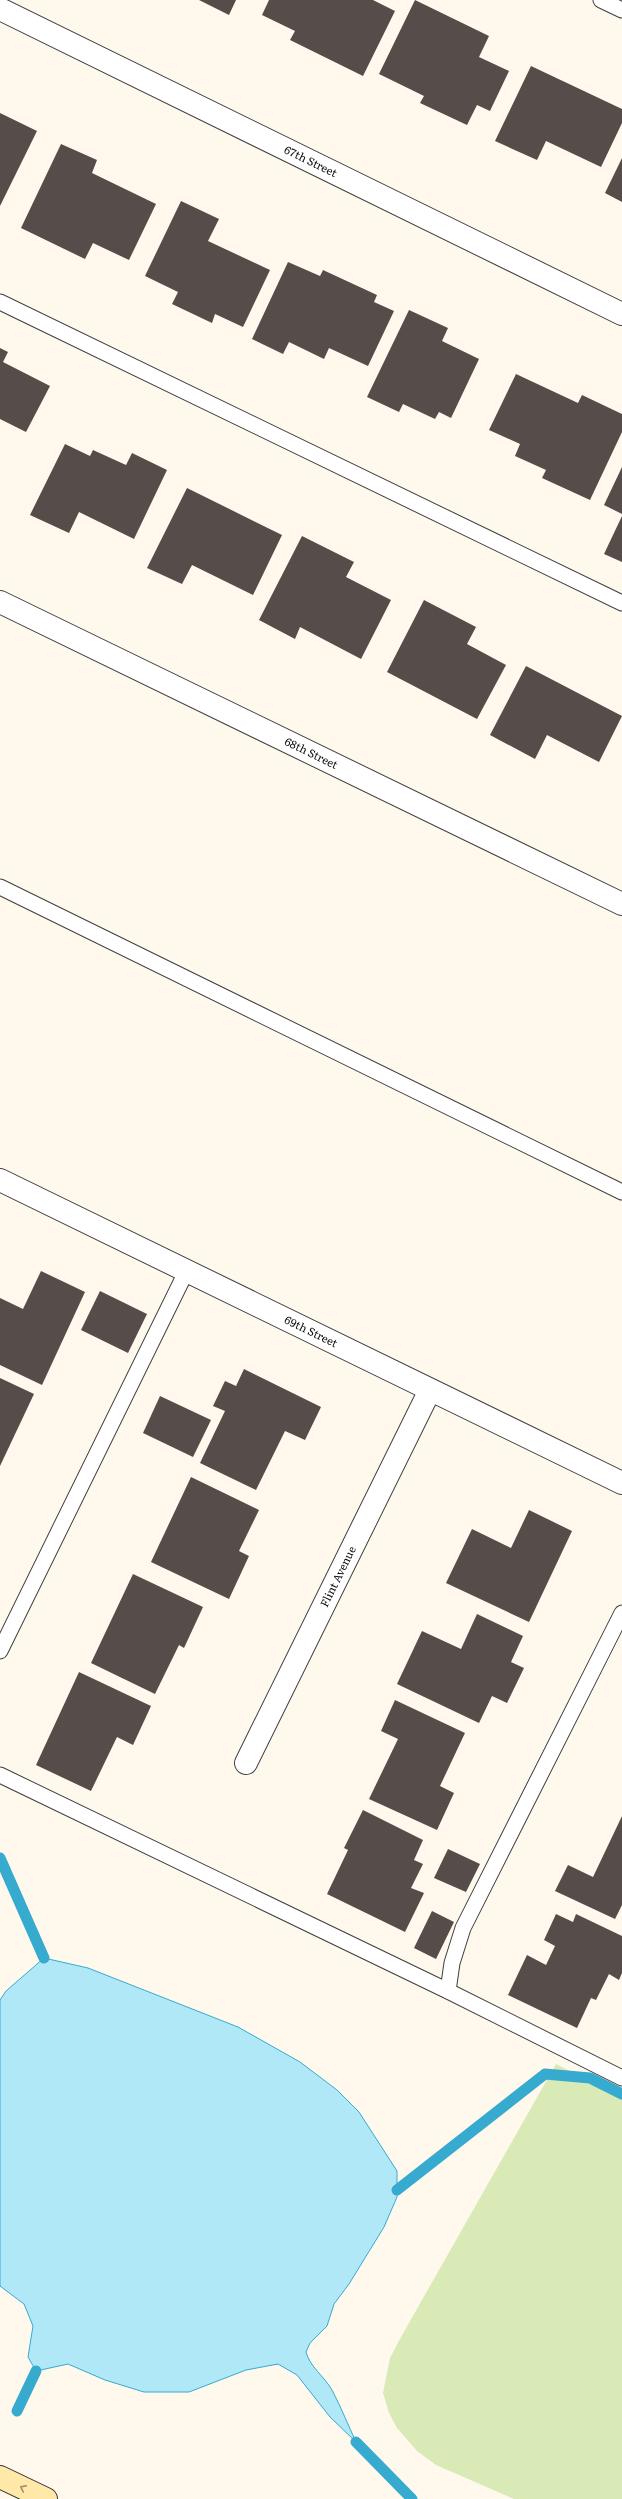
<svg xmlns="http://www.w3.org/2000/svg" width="622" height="2499" viewBox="0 0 622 2499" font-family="Literata,serif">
	<rect width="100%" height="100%" fill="#fff9ed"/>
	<!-- green -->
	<polygon fill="#d9eab6" points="556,2064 622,2097 622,2499 514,2499 436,2465 417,2451 397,2428 389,2413 383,2393 390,2358 401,2337"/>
	<!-- water -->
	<path fill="#b1e8f7" stroke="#37aacf" d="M44,1958L88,1968L238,2027L300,2062L337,2090L359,2112L397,2171V2197L384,2227L349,2284L334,2304L327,2326L310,2343L306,2352C310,2367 324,2376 332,2390C341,2407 348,2425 356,2442L330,2417L297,2375L278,2364L246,2370L189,2392H144L105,2380L68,2364L36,2371L28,2357L33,2326L24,2304L0,2286V2000L6,1991Z"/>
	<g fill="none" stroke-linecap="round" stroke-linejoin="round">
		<!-- stream -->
		<g stroke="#37aacf" stroke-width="11">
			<polyline points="0,1858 44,1958"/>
			<polyline points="397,2190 545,2074 590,2078 622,2094"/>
			<polyline points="17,2411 36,2371"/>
			<polyline points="356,2442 412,2499"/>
		</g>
	</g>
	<!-- building -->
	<g fill="#564c49">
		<polygon points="199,0 236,0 229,15"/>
		<polygon points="269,0 373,0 395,11 363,76 290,40 295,31 262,15"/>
		<polygon points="415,0 489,36 479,57 509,71 490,111 477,105 467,125 420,103 424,96 379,74"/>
		<polygon points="531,66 622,109 622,123 601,167 546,141 537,160 495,141"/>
		<polygon points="0,113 37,131 0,206"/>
		<polygon points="61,144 97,160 92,173 156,204 129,260 93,243 85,259 21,228"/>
		<polygon points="622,158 622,202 605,193"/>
		<polygon points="181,201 219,219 208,241 270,270 243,327 215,314 212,323 172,304 178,292 145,276"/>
		<polygon points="288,262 320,276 323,270 377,295 374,302 394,311 368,366 329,348 324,359 289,342 283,354 252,339"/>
		<polygon points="409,310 448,328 442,341 479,359 451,418 439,412 435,419 403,404 399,412 367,397"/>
		<polygon points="0,348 8,352 3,362 50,386 26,432 0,419"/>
		<polygon points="516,374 578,403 582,395 622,414 622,432 590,500 542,478 546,470 515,456 520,444 489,430"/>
		<polygon points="65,444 90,456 93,450 126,465 132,453 167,470 134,539 79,512 69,533 30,515"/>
		<polygon points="622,467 622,514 604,505"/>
		<polygon points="187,488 282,535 253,595 192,565 182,584 147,568"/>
		<polygon points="622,516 622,562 604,554"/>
		<polygon points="302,536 354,562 346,577 391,600 361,659 300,627 295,639 259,620"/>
		<polygon points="424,600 476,627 467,644 506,665 477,719 387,672"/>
		<polygon points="526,666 622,716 599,762 547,735 535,759 490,735"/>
		<polygon points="41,1271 85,1292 42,1385 0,1365 0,1298 23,1309"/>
		<polygon points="100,1291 147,1314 128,1353 81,1330"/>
		<polygon points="244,1369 321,1407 305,1440 285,1431 256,1490 200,1463 225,1411 213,1406 225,1381 236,1386"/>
		<polygon points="0,1378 34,1394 0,1466"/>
		<polygon points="160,1396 211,1420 193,1457 143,1433"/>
		<polygon points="191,1477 259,1510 239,1551 249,1556 229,1599 151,1562"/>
		<polygon points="529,1510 572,1531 529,1622 446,1583 472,1529 511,1548"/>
		<polygon points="133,1574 203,1607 184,1648 179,1645 155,1694 91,1663"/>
		<polygon points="477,1614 523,1636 511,1662 524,1668 507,1703 492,1696 479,1723 397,1684 422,1631 461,1649"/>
		<polygon points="79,1672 151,1706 133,1745 117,1737 91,1791 36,1765"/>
		<polygon points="395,1700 465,1733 440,1786 454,1793 437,1830 369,1799 398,1739 381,1731"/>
		<polygon points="363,1810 423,1840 414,1860 423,1864 411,1888 424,1893 405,1932 327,1894 348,1850 344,1848"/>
		<polygon points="622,1816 622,1905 615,1919 555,1891 568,1865 593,1877"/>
		<polygon points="448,1849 480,1864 466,1892 434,1878"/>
		<polygon points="432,1911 454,1922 436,1959 414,1948"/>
		<polygon points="556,1914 573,1922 576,1914 622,1936 622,1973 619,1980 609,1974 596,2000 591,1998 577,2028 508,1995 527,1955 546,1965 555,1946 544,1940"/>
	</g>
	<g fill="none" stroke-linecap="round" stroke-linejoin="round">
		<defs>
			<g id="lane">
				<polyline points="601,0 622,10"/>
				<polyline points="0,302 622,603"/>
				<polyline points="0,887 622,1192"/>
				<polyline points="0,1651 187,1270"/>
				<polyline points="0,1775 448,1991 622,2078"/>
				<polyline points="448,1991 452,1963 463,1928 622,1613"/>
			</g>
			<g id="street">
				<path id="s1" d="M0,9L622,314"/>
				<path id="s2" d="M0,602L622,904"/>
				<path id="s3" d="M0,1180L622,1483"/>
				<path id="s4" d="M246,1763L430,1390"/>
			</g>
			<polyline id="secondary" points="0,2477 46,2499"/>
		</defs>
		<!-- lane casing -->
		<use href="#lane" stroke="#404040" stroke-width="17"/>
		<!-- street casing -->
		<use href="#street" stroke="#404040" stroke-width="24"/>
		<!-- secondary casing -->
		<use href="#secondary" stroke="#2f2f2f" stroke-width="24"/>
		<!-- lane -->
		<use href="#lane" stroke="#fff" stroke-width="15"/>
		<!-- street -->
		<use href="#street" stroke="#fff" stroke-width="22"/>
		<!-- secondary -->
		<use href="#secondary" stroke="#ffe8a8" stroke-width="22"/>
	</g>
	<!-- one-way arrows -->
	<defs><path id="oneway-chevron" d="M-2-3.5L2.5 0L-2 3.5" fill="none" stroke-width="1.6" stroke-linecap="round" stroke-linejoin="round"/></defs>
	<use stroke="#9e906a" href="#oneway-chevron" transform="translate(23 2488) rotate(-154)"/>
	<g text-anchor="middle" stroke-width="4" stroke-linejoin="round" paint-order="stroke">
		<!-- street labels -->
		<g font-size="11" fill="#0d0d0d" stroke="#fff">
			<text dy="4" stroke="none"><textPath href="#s1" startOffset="346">67th Street</textPath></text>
			<text dy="4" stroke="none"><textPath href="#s2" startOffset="346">68th Street</textPath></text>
			<text dy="4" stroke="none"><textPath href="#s3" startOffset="346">69th Street</textPath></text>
			<text dy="4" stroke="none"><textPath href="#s4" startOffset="208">Flint Avenue</textPath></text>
		</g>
	</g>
</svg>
